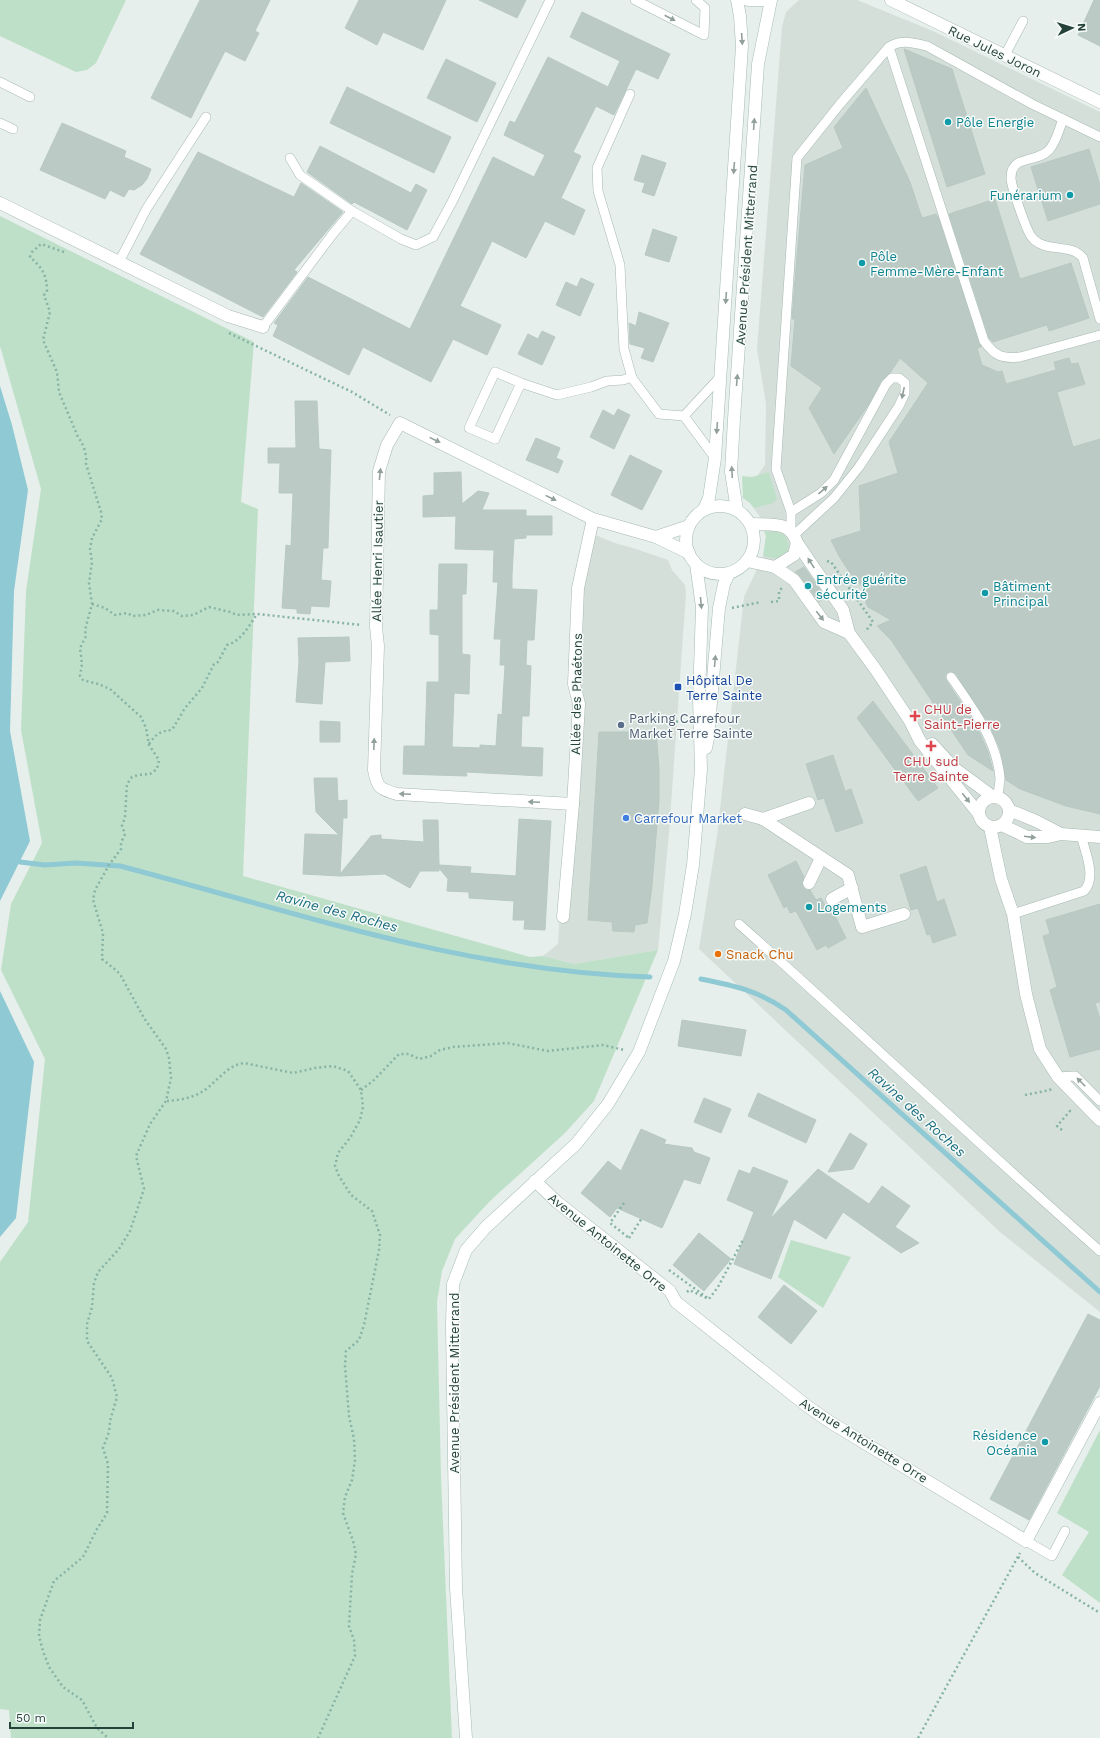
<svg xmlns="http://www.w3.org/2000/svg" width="1100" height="1738" viewBox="0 0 1100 1738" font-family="'Work Sans',sans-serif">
	<rect width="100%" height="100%" fill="#e6efeb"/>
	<!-- built -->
	<g fill="#d4dfda">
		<polygon points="799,0 857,0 933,31 1100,112 1100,1312 1000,1232 699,949 717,836 744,597 764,554 766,536 760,517 750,503 742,497 765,465 766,404 757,349 782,27 786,12"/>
		<polygon points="588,532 615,543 636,549 668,560 672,570 685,585 686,593 669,833 658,950 574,964 543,956 558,944 581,574"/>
	</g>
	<!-- green -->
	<g fill="#bfe0c8">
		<polygon points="0,0 126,0 96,63 87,70 76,72 0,36"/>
		<polygon points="0,216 254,342 241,502 258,509 243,876 530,957 543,956 574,964 658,950 594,1101 565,1133 490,1201 455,1239 442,1271 437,1302 441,1476 452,1738 11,1738 9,1710 0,1709 0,1262 28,1222 45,1059 1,970 11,904 42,843 21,730 26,591 41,489 0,346"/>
		<polygon points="769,472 777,499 773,503 754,508 750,503 743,498 742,476 752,477"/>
		<path d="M764,531C779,532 786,530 789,547C785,561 775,559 763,556L766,536Z"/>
		<polygon points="791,1240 851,1257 823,1308 778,1277"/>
		<polygon points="1100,1430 1100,1603 1062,1575 1089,1532 1057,1513"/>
	</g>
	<!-- water -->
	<g fill="#8ec9d4">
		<polygon points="0,386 12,425 28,490 14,591 10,731 30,841 0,901"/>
		<polygon points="0,991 34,1062 16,1218 0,1237"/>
	</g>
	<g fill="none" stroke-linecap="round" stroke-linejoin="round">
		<!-- stream -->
		<g stroke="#8ec9d4" stroke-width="5">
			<path d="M20,862L45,865L76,863L120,866C295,912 468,972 650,977"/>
			<path d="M701,979C736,986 756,990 786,1010L1100,1292"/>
		</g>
	</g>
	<!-- building -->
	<g fill="#bbcac4" stroke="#b8c9c2">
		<polygon points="200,0 270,0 255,31 259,33 245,61 225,51 191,118 151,98"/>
		<polygon points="359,0 446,0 423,50 383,32 377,45 345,28"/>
		<polygon points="479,0 526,0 517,18"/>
		<polygon points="1094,0 1100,0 1100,46 1078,35"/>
		<polygon points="582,12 670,54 658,79 636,69 614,115 596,106 573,152 581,156 561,198 585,210 574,235 545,221 526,258 492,241 460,306 501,325 487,355 453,339 431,382 363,347 349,375 273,336 278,325 274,323 308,277 410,329 493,157 534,177 545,155 504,135 510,121 515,123 548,57 608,87 620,61 570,37"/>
		<polygon points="904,49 952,69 985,174 947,187"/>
		<polygon points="446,59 496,83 477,122 427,98"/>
		<polygon points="347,87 451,137 434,173 330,123"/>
		<polygon points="866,88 910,182 922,218 936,214 938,217 981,347 977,348 982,365 998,372 1002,371 1006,384 1056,370 1054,362 1069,358 1071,364 1078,363 1085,384 1057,392 1073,447 1100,439 1100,814 1066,806 1020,789 1006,780 1000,749 988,722 956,674 950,671 945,675 946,680 977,727 988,752 993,771 968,755 891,640 877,626 891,620 868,607 866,603 866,591 850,573 839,556 831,540 861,531 859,486 898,473 889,442 928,383 900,358 890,373 881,381 869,404 834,454 809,408 822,388 791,366 795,319 792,319 795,280 805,165 843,148 834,127"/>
		<polygon points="62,123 126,151 124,157 151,169 147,179 142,185 134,190 129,189 124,197 110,190 105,199 40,170"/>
		<polygon points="320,146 411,193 416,184 427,190 407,230 354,202 352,204 307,172"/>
		<polygon points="1089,149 1100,185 1100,204 1048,221 1031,167"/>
		<polygon points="198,152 294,197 301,183 343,212 294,270 297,272 263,317 140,254"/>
		<polygon points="642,155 666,163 654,196 642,192 645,183 634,180"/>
		<polygon points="995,199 1020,279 1071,263 1089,318 1049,331 1047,325 993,342 989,338 949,214"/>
		<polygon points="653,229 677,237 669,262 645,255"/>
		<polygon points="581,278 594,284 580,316 556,305 566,282 577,287"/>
		<polygon points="639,312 669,323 653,362 641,358 645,348 630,344 629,323 636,326"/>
		<polygon points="542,331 555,337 542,365 518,354 528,334 538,339"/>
		<polygon points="295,401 317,401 319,449 331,450 328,548 323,548 321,580 331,581 329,607 311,606 310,614 297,613 297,609 282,608 286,545 291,546 293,493 279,493 280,463 268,463 268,448 296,448"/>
		<polygon points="618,409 630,415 614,449 590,437 603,410 614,416"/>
		<polygon points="536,438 560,448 556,458 563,461 558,473 526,460"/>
		<polygon points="630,455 662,471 642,510 611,495"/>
		<polygon points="461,472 462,504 478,491 489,493 482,510 526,510 526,516 552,516 552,535 526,535 526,538 514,539 512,575 512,589 537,590 534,640 527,640 526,665 531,666 529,716 522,716 521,747 543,748 542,776 466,772 467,776 403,774 404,746 425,746 427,682 439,682 439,635 430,634 430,610 438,610 439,564 467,564 466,594 462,594 462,654 470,655 469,694 454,693 452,747 480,748 480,745 496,746 498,714 502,715 505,665 500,665 501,639 494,639 498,582 493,582 494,550 455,549 456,516 423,517 423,496 434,495 434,473"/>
		<polygon points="804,567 825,597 819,602 800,576 795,572"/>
		<polygon points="349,637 350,661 325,662 322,704 296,702 299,662 298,638"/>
		<polygon points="873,701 938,788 918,801 857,718"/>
		<polygon points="320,721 340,722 340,742 320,742"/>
		<polygon points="599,732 656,732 659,768 659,800 652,886 647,923 635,925 634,932 613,931 612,922 588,920"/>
		<polygon points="833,755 845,791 851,789 863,823 836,832 824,798 818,800 806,764"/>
		<polygon points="314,778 337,778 338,801 347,800 347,818 343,818 340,874 371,836 381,835 381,839 424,842 423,820 438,820 439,865 471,867 470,873 516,876 519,819 551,821 545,930 524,929 525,920 513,920 514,901 469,898 469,892 447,891 448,879 439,868 439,871 420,871 410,888 385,874 340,876 303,874 305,834 339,835 316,812"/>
		<polygon points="796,861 804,877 802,883 803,887 806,890 810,890 816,900 821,898 825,905 830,906 846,938 828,948 826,945 817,950 796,911 790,913 787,906 784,908 768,875"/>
		<polygon points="926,866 937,902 944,899 956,935 933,943 930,934 927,935 918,908 911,910 900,875"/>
		<polygon points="1100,904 1100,1002 1095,1003 1100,1019 1100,1049 1070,1057 1050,990 1057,987 1043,936 1050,934 1046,920"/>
		<polygon points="682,1020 746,1030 741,1056 678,1046"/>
		<polygon points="758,1093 816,1120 806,1143 748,1116"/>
		<polygon points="704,1098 731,1109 721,1133 694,1122"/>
		<polygon points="641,1129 666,1140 664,1144 692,1148 694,1152 710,1158 700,1184 684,1179 662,1228 617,1208 610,1217 581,1193 608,1161 621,1171"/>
		<polygon points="850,1133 867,1144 853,1169 828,1172"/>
		<polygon points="753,1167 788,1181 770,1219 818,1169 869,1204 882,1186 910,1206 895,1227 919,1243 901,1253 843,1212 826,1239 794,1219 771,1279 734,1264 754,1212 727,1200 739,1170 750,1174"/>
		<polygon points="699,1233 731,1259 704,1291 673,1265"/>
		<polygon points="784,1285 817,1311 791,1344 758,1317"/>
		<polygon points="1088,1314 1100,1320 1100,1386 1029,1520 990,1499"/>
	</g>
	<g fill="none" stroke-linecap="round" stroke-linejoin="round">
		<defs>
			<g id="service">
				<polyline points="635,0 704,35 705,8 696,0"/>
				<path d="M889,47L984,341C995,356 1002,359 1020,357L1100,335"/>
				<polyline points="1005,55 1023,21"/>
				<polyline points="0,82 30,97"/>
				<polyline points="630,94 597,168 598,191 620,265 624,349 632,378 659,414 684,416"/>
				<path d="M1063,119C1059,129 1057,141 1049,150C1042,158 1028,158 1018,163C1013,166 1011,172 1011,178C1011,186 1026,229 1031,236C1043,254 1071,242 1083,258L1100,319"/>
				<polyline points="0,123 13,129"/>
				<polyline points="290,158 300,175 352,211"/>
				<polyline points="119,262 147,208 206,117"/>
				<polyline points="263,327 332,235 352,211 401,239 416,245 433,237 452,202 550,0"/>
				<polyline points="521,383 495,372 469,428 495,439 521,383 557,395 591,387 607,381 623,380 632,377"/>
				<polyline points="715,458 684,416 721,376"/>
				<polyline points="791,512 821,493 834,480 886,384 892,378 899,378 905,383 905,393 899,406 859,467 834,498 794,535"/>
				<path d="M791,530V512L776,469L797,158L840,104L889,47C902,39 913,43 927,46L1032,104L1100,137"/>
				<path d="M951,677C972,707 997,740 1000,778C1000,784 998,791 998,797"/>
				<path d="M1013,914L1084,891C1097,877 1085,852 1081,835"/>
				<path d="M739,924C860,1032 978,1144 1100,1251"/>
				<polyline points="1058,1077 1075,1076 1100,1101"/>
				<polyline points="1026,1541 1052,1556 1065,1531"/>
			</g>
			<g id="pedestrian">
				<polyline points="745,814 763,819 848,875 862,927 904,914"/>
				<polyline points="763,819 809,803"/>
				<polyline points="809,883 821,858"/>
				<polyline points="832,899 852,888"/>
			</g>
			<g id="minor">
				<polyline points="0,203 228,316 263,327"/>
				<path d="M751,524C770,525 790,520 797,543L843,610L849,633L876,670L910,721L920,741L979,814"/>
				<polyline points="656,537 689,526"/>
				<polyline points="747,561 775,567 794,555 797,543"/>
				<polyline points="775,567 794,580 824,622 849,633"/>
				<polyline points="932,744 954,768 992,796"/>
				<circle cx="994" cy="812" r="15"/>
				<path d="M573,804L397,794C380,789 377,788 374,770L378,646L376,627L379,471L387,445L400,423L593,519L656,537L689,553"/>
				<polyline points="1009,810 1036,821 1061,834"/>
				<polyline points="1002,825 1027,837 1048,837 1061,834 1100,837"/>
				<polyline points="990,827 1001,879 1013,914 1026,994 1040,1049 1058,1077 1100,1120"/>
				<polyline points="563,917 573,804 579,704 574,684 578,588 593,519"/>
				<polyline points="535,1181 557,1202 670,1291 676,1302 807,1406 830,1422 1026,1541 1100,1403"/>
			</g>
			<polyline id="tertiary" points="891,0 1100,102"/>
			<g id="secondary">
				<polyline points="748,0 765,0"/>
				<circle cx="720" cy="540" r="34"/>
				<polyline points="704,509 709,498 715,458 742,46 740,16 737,0"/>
				<polyline points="737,510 731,472 734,419 758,64 771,0"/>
				<polyline points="706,748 708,738 719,608 724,584 729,573"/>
				<polyline points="466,1738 456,1588 452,1326 453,1284 466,1250 486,1227 576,1144 608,1104 639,1052 674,961 685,914 693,865 701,769 699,699 702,607 696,564"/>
			</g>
		</defs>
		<!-- service casing -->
		<use href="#service" stroke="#a8b8b2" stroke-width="10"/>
		<!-- pedestrian casing -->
		<use href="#pedestrian" stroke="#a8b8b2" stroke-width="13"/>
		<!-- minor casing -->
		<use href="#minor" stroke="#a8b8b2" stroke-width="13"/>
		<!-- tertiary casing -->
		<use href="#tertiary" stroke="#a8b8b2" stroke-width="13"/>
		<!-- secondary casing -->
		<use href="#secondary" stroke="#a4bbb3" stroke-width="13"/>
		<!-- path -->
		<g stroke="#86b3a5" stroke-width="2.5" stroke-dasharray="2 3" stroke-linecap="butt">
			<path d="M64,252L41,244L32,252L30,257C43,268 47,276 47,292L44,295L50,312L43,340L57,372L59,392L78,437C84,445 87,455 86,464L101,512L102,519L92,538L90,549L92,562L89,583L92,604L85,630L86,636L80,648L82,664L80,676L83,680L98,684L110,689L141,717L146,728L149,745L159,760L157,769L150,774L138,775L132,777L127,784L125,817L122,826L125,834L121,843V849L109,865L95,890L93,900L103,933L102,959L117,971L121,976L144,1018L166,1049L169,1058L171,1078L166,1101L150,1124L136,1156L144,1189L130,1231L119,1249L98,1272L94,1283L92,1307L87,1324V1341L112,1378L117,1397L110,1421L109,1432L103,1448L108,1464L107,1513L97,1529L83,1557L54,1581L40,1620L39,1636L43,1651L49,1667L63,1687L82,1700L97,1728L108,1738"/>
			<polyline points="229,333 352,392 390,415"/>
			<polyline points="827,561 831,562 873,622 865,632"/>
			<polyline points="771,602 779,601 779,591 782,588"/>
			<polyline points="92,604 105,608 115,615 127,613 133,616 146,615 158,610 174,611 182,616 193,615 209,607 230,612 237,615 257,614 362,625"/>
			<polyline points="732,608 761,602"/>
			<polyline points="641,720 686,722"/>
			<path d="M149,744C156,734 160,731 172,730L185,708L202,688L214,664L218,662L227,645C241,641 249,626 257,614"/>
			<polyline points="361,1090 373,1081 399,1054 409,1054 419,1059 431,1056 440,1050 453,1047 507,1043 548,1051 603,1045 624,1050"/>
			<polyline points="1025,1095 1050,1090 1051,1088"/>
			<path d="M167,1101C177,1100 188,1099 198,1094C215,1086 224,1066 244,1063L293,1073L315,1068L333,1066L348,1071L361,1090L363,1107L360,1120L350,1138L338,1153L335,1166L339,1176L351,1195L372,1211L380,1235L379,1250L364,1325L359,1340L346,1351L345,1366L349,1416L354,1439L355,1460L352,1480L345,1497L343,1513L353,1541L356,1554L352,1574L349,1626L354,1640L355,1656L318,1738"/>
			<polyline points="1062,1130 1057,1126 1070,1111 1068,1109"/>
			<polyline points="624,1203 610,1223 629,1238"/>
			<polyline points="629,1238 642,1218"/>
			<polyline points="669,1270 709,1299"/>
			<polyline points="687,1292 689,1290 709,1299 718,1287 744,1238"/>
			<polyline points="1018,1557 1035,1573 1100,1613"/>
			<polyline points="918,1738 1020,1553"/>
		</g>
		<!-- service -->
		<use href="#service" stroke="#fff" stroke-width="9"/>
		<!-- pedestrian -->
		<use href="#pedestrian" stroke="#fff" stroke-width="12"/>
		<!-- minor -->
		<use href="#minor" stroke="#fff" stroke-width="12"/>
		<!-- tertiary -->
		<use href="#tertiary" stroke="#fff" stroke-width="12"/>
		<!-- secondary -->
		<use href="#secondary" stroke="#fff" stroke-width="12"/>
	</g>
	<!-- one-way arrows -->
	<defs><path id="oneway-solid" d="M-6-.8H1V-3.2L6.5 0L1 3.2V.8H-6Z"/></defs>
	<g fill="#92a09c">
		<use href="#oneway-solid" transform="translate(670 18) rotate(27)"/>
		<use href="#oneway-solid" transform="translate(742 39) rotate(86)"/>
		<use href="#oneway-solid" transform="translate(754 124) rotate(-86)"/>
		<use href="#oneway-solid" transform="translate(734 168) rotate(94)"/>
		<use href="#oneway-solid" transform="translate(726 298) rotate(94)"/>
		<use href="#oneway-solid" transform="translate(737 380) rotate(-85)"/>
		<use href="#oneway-solid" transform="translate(903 393) rotate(102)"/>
		<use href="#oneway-solid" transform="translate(717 428) rotate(94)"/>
		<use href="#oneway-solid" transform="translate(435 440) rotate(26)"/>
		<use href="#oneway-solid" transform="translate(732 472) rotate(-93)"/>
		<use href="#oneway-solid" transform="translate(380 474) rotate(-84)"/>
		<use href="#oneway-solid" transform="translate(823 490) rotate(-41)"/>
		<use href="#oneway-solid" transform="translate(551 498) rotate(26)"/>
		<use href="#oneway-solid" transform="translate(811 563) rotate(-123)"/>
		<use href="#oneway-solid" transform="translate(701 603) rotate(85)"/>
		<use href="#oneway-solid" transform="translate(820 616) rotate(52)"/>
		<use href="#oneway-solid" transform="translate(715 661) rotate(-85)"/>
		<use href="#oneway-solid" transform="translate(374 744) rotate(-88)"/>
		<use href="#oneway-solid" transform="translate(405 794) rotate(-177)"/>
		<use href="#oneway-solid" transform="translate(966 798) rotate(51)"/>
		<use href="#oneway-solid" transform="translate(534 802) rotate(-177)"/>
		<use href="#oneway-solid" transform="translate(1030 837) rotate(7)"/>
		<use href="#oneway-solid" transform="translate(1081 1082) rotate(-135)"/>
	</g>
	<!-- markers -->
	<g fill="#0f9aa8" stroke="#f7fbf9" stroke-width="1.5">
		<circle cx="948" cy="122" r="4"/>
		<circle cx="1070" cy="195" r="4"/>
		<circle cx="862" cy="263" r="4"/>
		<circle cx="808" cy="586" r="4"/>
		<circle cx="985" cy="593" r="4"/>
		<circle cx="809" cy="907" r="4"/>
		<circle cx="1045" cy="1442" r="4"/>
	</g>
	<rect fill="#1a4fb4" stroke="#f7fbf9" stroke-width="1.5" x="674" y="683" width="8" height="8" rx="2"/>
	<g fill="#e0444e" stroke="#f7fbf9" stroke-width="1.5">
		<path d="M913 710h4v4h4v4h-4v4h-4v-4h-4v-4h4z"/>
		<path d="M929 740h4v4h4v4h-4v4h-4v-4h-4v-4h4z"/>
	</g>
	<circle fill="#5c6f8a" stroke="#f7fbf9" stroke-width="1.5" cx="621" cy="725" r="4"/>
	<circle fill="#3f7fe0" stroke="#f7fbf9" stroke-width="1.5" cx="626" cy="818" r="4"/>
	<circle fill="#e8710a" stroke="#f7fbf9" stroke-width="1.5" cx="718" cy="954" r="4"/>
	<g text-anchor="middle" stroke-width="3" stroke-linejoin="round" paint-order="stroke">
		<!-- street labels -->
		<g font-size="13" fill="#24423a" stroke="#f7fbf9">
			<text transform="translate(995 51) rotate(26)" y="5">Rue Jules Joron</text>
			<text transform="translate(746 255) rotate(-86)" y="5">Avenue Président Mitterrand</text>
			<text transform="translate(377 561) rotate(-89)" y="5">Allée Henri Isautier</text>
			<text transform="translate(576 694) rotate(-89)" y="5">Allée des Phaétons</text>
			<text transform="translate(608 1242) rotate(39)" y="5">Avenue Antoinette Orre</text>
			<text transform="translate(454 1383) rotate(-90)" y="5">Avenue Président Mitterrand</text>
			<text transform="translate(864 1440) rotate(32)" y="5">Avenue Antoinette Orre</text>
		</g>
		<!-- culture labels -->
		<g font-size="13" fill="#0d838f" stroke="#f7fbf9" text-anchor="start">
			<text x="956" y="127">Pôle Energie</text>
			<text x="1062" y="200" text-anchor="end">Funérarium</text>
			<text x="870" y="261">Pôle<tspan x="870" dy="15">Femme-Mère-Enfant</tspan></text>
			<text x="816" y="584">Entrée guérite<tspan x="816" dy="15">sécurité</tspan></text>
			<text x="993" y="591">Bâtiment<tspan x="993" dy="15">Principal</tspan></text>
			<text x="817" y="912">Logements</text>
			<text x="1037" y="1440" text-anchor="end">Résidence<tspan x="1037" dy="15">Océania</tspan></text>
		</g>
		<!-- transit labels -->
		<g font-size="13" fill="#164399" stroke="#f7fbf9" text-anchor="start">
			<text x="686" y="685">Hôpital De<tspan x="686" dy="15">Terre Sainte</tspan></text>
		</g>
		<!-- health labels -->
		<g font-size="13" fill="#be3a42" stroke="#f7fbf9" text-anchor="start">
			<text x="924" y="714">CHU de<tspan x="924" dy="15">Saint-Pierre</tspan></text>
			<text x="931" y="766" text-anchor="middle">CHU sud<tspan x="931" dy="15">Terre Sainte</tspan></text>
		</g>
		<!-- service labels -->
		<g font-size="13" fill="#4e5e75" stroke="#f7fbf9" text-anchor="start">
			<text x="629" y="723">Parking Carrefour<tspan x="629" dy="15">Market Terre Sainte</tspan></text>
		</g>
		<!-- shop labels -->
		<g font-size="13" fill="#366cbe" stroke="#f7fbf9" text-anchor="start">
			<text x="634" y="823">Carrefour Market</text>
		</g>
		<!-- food labels -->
		<g font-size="13" fill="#c56008" stroke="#f7fbf9" text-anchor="start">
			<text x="726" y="959">Snack Chu</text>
		</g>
		<!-- water labels -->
		<g font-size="14" font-style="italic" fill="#1c6f80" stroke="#f7fbf9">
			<text transform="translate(337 911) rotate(15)" y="5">Ravine des Roches</text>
			<text transform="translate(917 1112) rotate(42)" y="5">Ravine des Roches</text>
		</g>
	</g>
	<!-- north arrow -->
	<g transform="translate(1072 28) rotate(86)" stroke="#f7fbf9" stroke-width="3" paint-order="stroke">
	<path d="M0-3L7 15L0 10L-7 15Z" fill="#24423a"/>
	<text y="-6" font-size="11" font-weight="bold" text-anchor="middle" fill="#24423a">N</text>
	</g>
	<!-- scale -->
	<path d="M10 1722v6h123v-6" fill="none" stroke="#24423a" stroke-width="2"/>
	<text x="16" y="1722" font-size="12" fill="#24423a" stroke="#f7fbf9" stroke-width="3" paint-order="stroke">50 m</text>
</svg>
